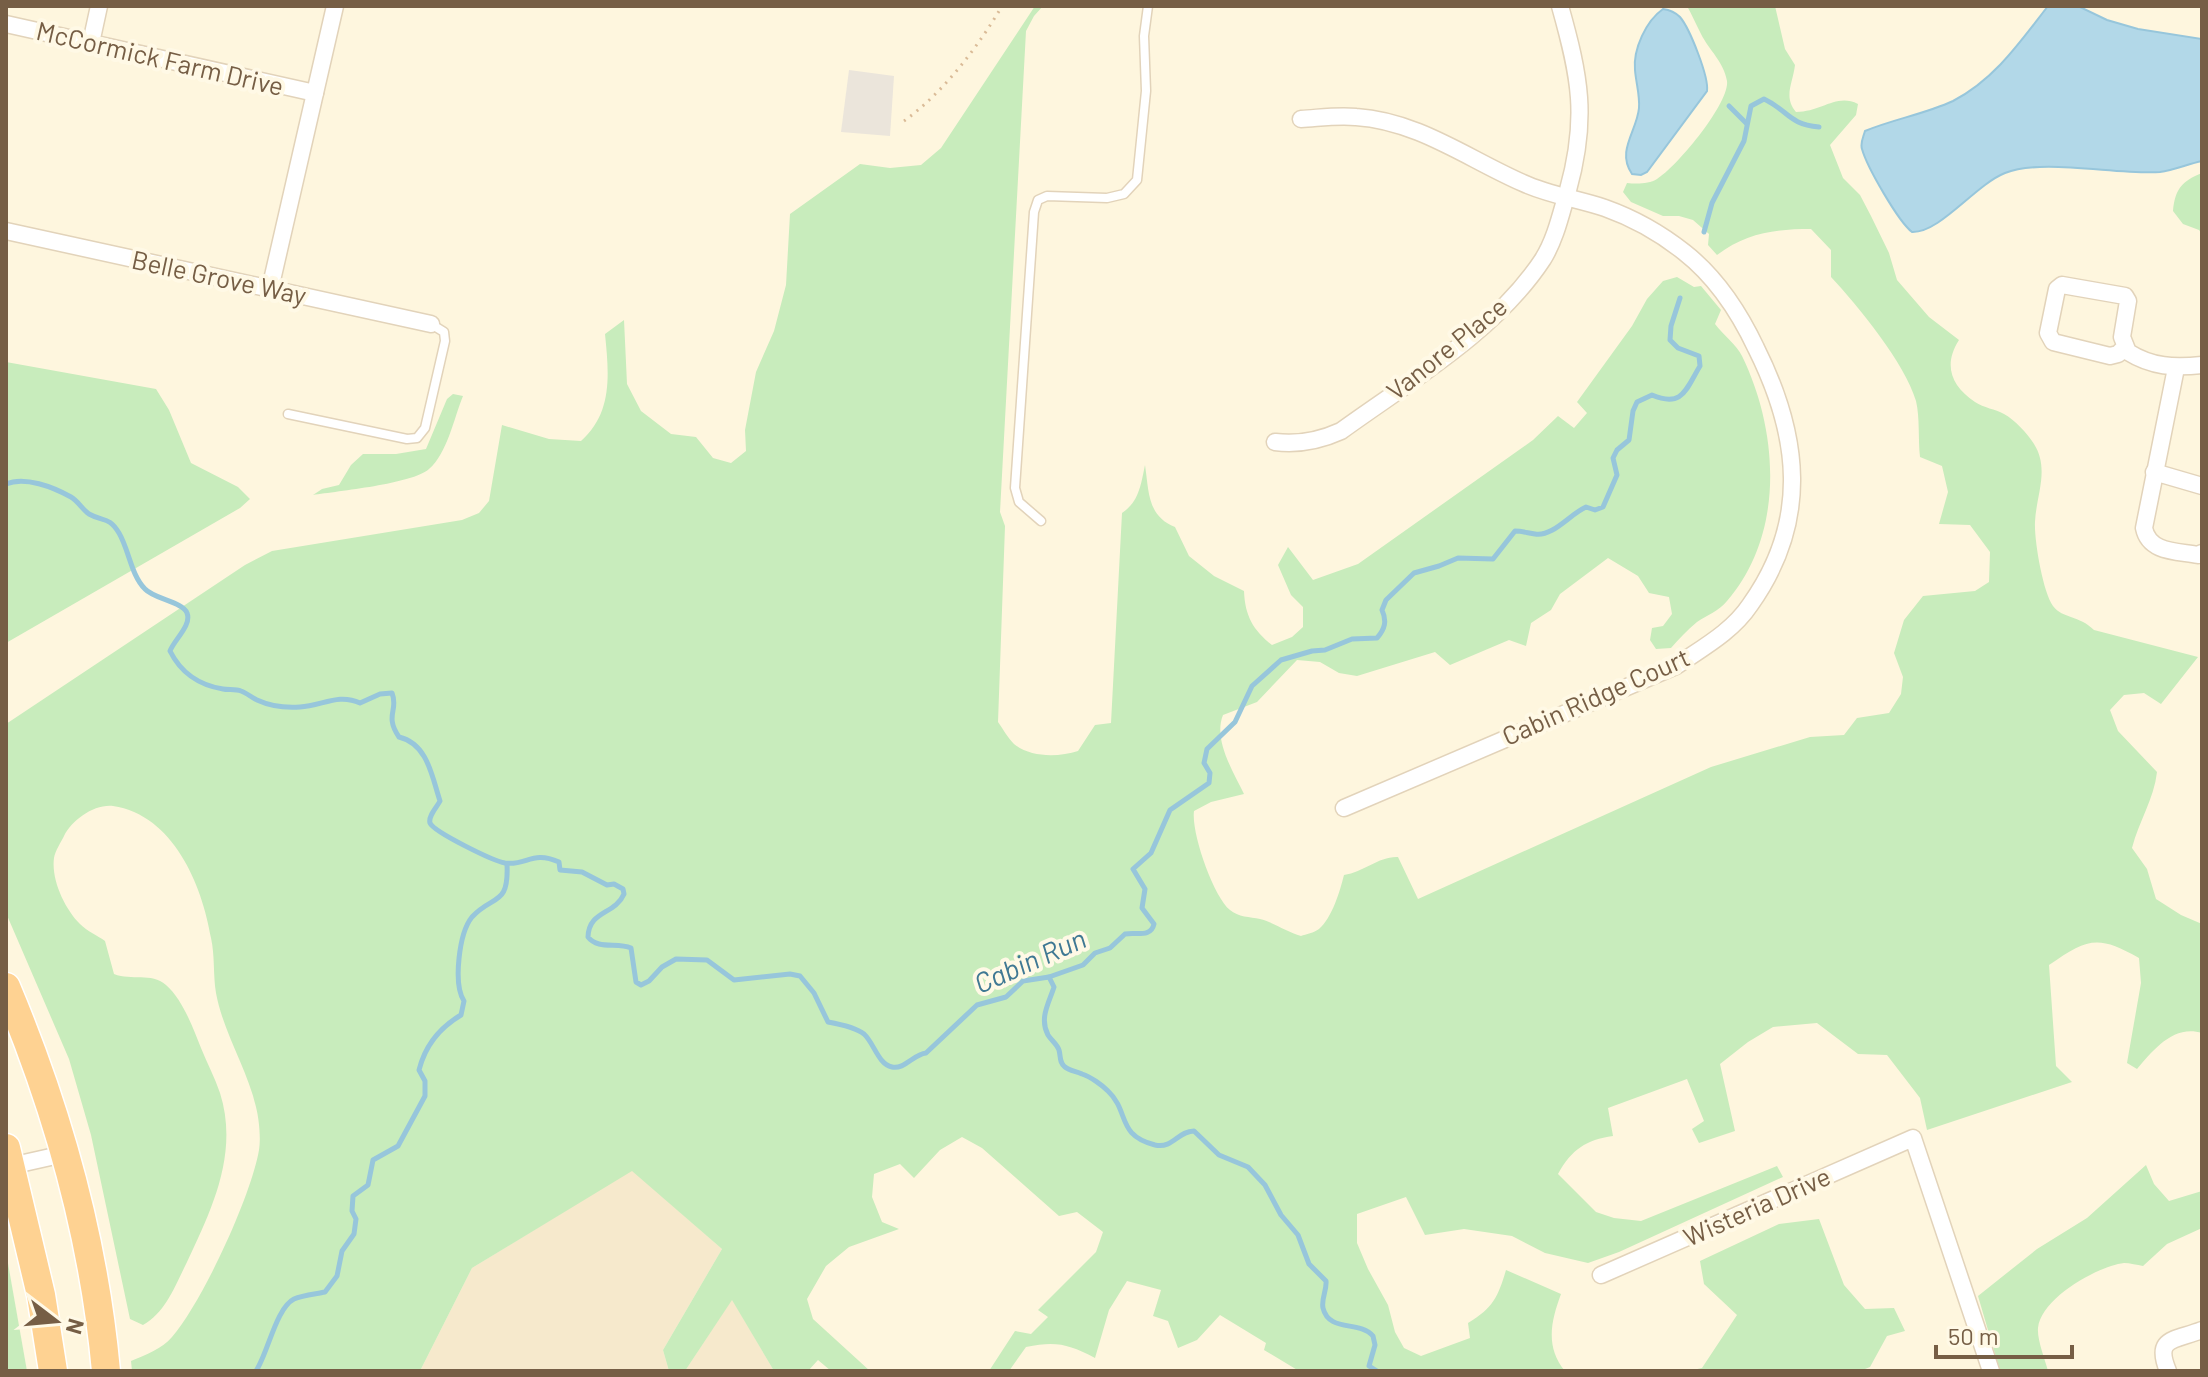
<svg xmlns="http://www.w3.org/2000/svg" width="2208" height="1377" viewBox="0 0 2208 1377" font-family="Barlow,sans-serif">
	<rect width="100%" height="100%" fill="#fef6de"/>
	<!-- residential -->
	<g fill="#f6e9cc">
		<polygon points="632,1170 722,1249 663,1350 669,1371 420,1371 472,1268"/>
		<polygon points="732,1299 774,1371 685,1371"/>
	</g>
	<!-- industrial -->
	<polygon fill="#ebe5db" points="849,70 894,76 890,136 841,132"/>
	<!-- green -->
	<g fill="#c8ecbc">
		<path d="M1035,6H1043L1034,16L1026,31L1000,512L1005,526L998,722C1003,729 1008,738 1014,744C1031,758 1059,757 1078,751L1095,725L1111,723L1122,513C1139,502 1141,484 1145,465C1149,491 1147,516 1175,527L1189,556L1214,576L1244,591C1245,616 1253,630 1272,645L1292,637L1303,627V607L1291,595L1278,565L1288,547L1313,580L1358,564L1533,440L1558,416L1574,428L1587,413L1577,402L1632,326L1647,299L1663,281L1677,277L1694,287L1701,286L1721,310L1715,324C1723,335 1737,345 1742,356C1779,432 1785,534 1727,601C1719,611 1707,615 1697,622C1687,630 1679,639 1671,648L1656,649L1650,640L1652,628L1663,626L1672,614L1669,597L1649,593L1638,576L1608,558L1560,594L1551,610L1531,623L1526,646L1509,640L1450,665L1435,652L1357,676L1339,673L1320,662L1297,660L1257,702L1223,715C1213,740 1233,771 1244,794L1211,802L1194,811C1191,832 1213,896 1230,910C1238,917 1250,917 1260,919C1273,922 1287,932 1301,936C1306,934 1314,933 1319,929C1332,918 1340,891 1344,875C1364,872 1379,856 1398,857L1418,899L1711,767L1810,737L1844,735L1857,718L1889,713L1901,694L1903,677L1894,653L1904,620L1923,596L1975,591L1989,582L1990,552L1970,525L1939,524L1948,492L1942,466L1920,457C1918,439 1920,418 1916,401C1905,363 1858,306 1831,277V250L1811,229C1775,229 1746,233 1717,255L1708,245L1709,234L1693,220L1679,216H1663L1631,202L1623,192L1627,183C1637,184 1649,184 1657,179C1676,168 1730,103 1727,81C1724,62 1709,50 1701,34C1696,24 1692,15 1687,6H1775L1785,49L1795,65C1793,83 1783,97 1796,112C1822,112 1836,93 1858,104L1856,115L1830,145L1843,178L1860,195L1871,216L1889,253L1897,280L1929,317L1959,340C1943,365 1951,386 1975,402C1984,408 1995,409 2004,414C2015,420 2027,433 2034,444C2050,469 2036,496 2035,522C2034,540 2043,592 2053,606C2063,619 2079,615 2094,630L2198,657L2161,704L2144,693L2124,695L2110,710L2118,731L2157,772C2154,799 2139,821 2132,848L2147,869L2156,899L2181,915L2202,924V1033C2174,1024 2153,1050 2137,1069L2127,1063L2141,983L2139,958C2097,934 2087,939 2049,965L2056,1066L2072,1082L1927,1130L1920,1098L1887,1055L1858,1054L1817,1023L1773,1027L1748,1042L1720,1064L1735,1131L1699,1143L1692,1129L1704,1121L1687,1079L1608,1108L1613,1136C1586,1140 1572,1149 1558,1174L1596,1212L1614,1218L1641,1221L1777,1166L1783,1177L1619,1252L1588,1263L1545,1253L1512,1236L1464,1229L1425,1235L1406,1197L1357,1214V1243L1368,1269L1388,1305L1395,1332L1404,1348L1421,1356L1470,1338L1468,1323C1493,1308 1498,1297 1506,1270L1561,1294C1551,1321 1545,1347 1565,1371H1299L1264,1350L1266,1343L1220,1315L1197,1340L1178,1348L1168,1321L1153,1316L1161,1290L1127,1281L1109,1310L1095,1358C1068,1344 1056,1341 1026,1347L1009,1371H989L1015,1331L1031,1334L1048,1317L1038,1310L1096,1252L1103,1232L1077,1212L1059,1216L982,1148L962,1137L940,1150L914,1178L900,1164L874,1174L872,1197L882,1222L899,1229L849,1247L826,1266L807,1299L813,1319L870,1371H831L818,1360L808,1371H774L732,1300L685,1371H669L663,1350L722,1249L632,1171L472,1268L420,1371H132L131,1361C145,1355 162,1349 172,1337C203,1301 251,1196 259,1150C261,1138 259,1119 256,1107C247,1068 223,1032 216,993C213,975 215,956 211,938C202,884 173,815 113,806C94,804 72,820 64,836C61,842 55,851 54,858C51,880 65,909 80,924C87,931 98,936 105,941L114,974C132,981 151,972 166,985C183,1000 193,1028 201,1048C207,1063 215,1078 220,1093C239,1153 212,1209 187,1262C175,1286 166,1312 143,1325L130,1319L91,1135L69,1059L6,913V724L245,565L272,551L462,520L479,513L489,501L502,425L549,439L581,441C613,413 609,374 605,334L624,320L627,384L641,411L671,434L696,437L713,458L731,463L746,451L745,430L756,372L774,331L786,285L790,214L860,164L890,168L921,165L941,148Z"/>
		<path d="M2202,173V234L2199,230L2183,224L2173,211C2175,189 2182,181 2202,173Z"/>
		<polygon points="6,362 156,389 169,410 191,463 238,487 250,499 240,508 6,643"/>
		<path d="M453,394L463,396C454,418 447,454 429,469C412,484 338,491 313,495L322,489L339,485L351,465L363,454H396L426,449L447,399Z"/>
		<path d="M2146,1165L2154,1184L2169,1201L2202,1191V1228L2167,1244L2143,1266C2137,1265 2130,1263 2124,1263C2098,1266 2041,1298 2038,1328C2037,1340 2045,1359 2048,1371H2000L1978,1296L2037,1249L2087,1218Z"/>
		<polygon points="1819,1219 1844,1285 1865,1309 1894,1308 1905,1331 1887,1336 1870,1367 1860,1371 1688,1371 1702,1368 1737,1315 1704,1284 1700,1261 1779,1224"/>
		<polygon points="6,1252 27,1371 6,1371"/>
	</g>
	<!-- water -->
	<g fill="#b2d8e8" stroke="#97c6db" stroke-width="2">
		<path d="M2048,6H2078L2107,20L2138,29L2202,39V161C2188,164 2174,170 2160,172C2117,175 2042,158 2005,173C1975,185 1940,233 1912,232C1898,221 1867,167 1862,149C1860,143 1863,138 1865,131C1894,119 1925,114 1953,101C1995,79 2020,42 2048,6Z"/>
		<path d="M1663,9C1670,10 1675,12 1680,17C1690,29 1709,77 1707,91L1647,172L1641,175L1632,174C1616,151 1637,131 1639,108C1640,95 1636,83 1635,70C1633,49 1646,21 1663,9Z"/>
	</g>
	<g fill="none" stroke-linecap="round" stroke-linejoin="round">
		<!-- stream -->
		<g stroke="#97c6db" stroke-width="5">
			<polyline points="1729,106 1746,123"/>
			<path d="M1704,232L1712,203L1744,141L1751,106L1764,99C1789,111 1788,124 1819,127"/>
			<path d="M6,484C25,476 53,487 71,497C78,501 82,509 89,514C103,522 109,516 119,533C129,550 131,575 145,589C154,599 183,602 187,613C192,625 174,640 170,651C181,673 198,685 223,689C228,690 236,689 241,691C247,693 252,698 257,700C270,706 286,708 300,707C322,706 338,693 360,703L380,694L392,693C399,710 384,715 399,737C428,744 432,777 440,801C437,807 428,816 430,823C434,832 493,861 505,863C527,866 532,850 559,862L560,870L582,872L607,885L614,884L623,889L624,894C615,915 589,910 588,937C598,950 617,942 631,948L636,982L641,985L649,981L662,967L676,959L707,960L734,980L790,974L800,976L814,993L828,1022C839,1024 855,1027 864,1034C874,1043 878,1064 892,1067C904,1070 914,1054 926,1053L977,1005L1006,997L1023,981L1049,977L1083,965L1095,953L1110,948L1125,934C1136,932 1151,938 1154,924L1142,908L1145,889L1133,869L1151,853L1170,810L1209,783L1210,773L1204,763L1207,749L1235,722L1252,686L1281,660L1312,651L1325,650L1352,639L1377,638C1385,629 1387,621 1382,610L1386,600L1414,573L1439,566L1458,558L1493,559L1515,531C1522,531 1528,533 1535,534C1553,537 1570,514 1586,507L1595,510L1603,507L1617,475L1613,458L1617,450L1629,440L1633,411L1637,402L1652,395C1683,408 1686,389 1700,366L1699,356L1678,348L1670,340L1671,326L1680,298"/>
			<path d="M1049,977L1054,987C1049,1003 1039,1018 1048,1035C1051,1040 1057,1044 1059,1050C1061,1057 1059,1062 1065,1067C1070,1071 1076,1071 1082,1074C1091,1077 1102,1085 1108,1091C1130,1112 1116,1135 1155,1145C1173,1149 1178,1131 1194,1131L1219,1155L1248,1167L1265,1185L1281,1215L1298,1235L1309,1264L1326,1281C1327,1290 1321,1299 1323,1308C1329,1333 1360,1320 1373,1336L1375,1345L1369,1366L1377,1371"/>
			<path d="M256,1371C268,1353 276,1308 294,1299C303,1295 316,1294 325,1292L337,1276L342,1251L354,1234L356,1219L352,1211L353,1196L368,1185L373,1160L398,1146L425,1096V1081L419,1070C425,1046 439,1028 461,1015L464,1001C453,984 459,933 472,917C493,894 509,907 507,864"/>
		</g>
		<defs>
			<g id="service">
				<polyline points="288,414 407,439 417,438 425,428 445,341 444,332 431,324"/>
				<polyline points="1041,521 1019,502 1015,488 1034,212 1038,200 1047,196 1107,198 1124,194 1137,180 1146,91 1144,36 1148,6"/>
			</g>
			<g id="minor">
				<polyline points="6,24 315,93"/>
				<polyline points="91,43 99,6"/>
				<path d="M1301,119C1319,118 1338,115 1356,117C1418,121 1468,159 1523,183C1549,195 1578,199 1605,208C1633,218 1660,233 1684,252C1716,277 1739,312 1756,348C1800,436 1810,521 1750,605C1732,632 1702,648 1676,666L1344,808"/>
				<polyline points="6,231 431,324"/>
				<polyline points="270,289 335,6"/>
				<path d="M2125,347L2118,354L2110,356L2053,342L2048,333L2057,289L2062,285L2125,296L2128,301L2122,337L2128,352C2152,367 2174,368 2202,365"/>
				<path d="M2176,368L2144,528C2149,553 2177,551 2198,555L2202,553"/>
				<path d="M1275,442C1299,445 1319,441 1341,431C1410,381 1496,331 1543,259C1556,238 1561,213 1568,190C1588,118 1580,77 1560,6"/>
				<polyline points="2154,472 2202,486"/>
				<polyline points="6,1167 64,1154"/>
				<polyline points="1601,1275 1913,1138 1991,1371"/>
				<path d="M2168,1371C2154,1337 2174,1341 2202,1330"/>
			</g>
			<g id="trunk">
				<path d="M6,987C57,1108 94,1240 106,1371"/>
				<polyline points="6,1148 41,1295 53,1371"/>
			</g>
		</defs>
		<!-- service casing -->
		<use href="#service" stroke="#e2d3ba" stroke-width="11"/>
		<!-- minor casing -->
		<use href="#minor" stroke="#e2d3ba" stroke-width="19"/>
		<!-- trunk casing -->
		<use href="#trunk" stroke="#fff" stroke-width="31"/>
		<!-- path -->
		<path stroke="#dabb97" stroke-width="3" stroke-dasharray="2 6" stroke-linecap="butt" d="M904,121C943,93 978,47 1002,6"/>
		<!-- service -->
		<use href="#service" stroke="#fff" stroke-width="8"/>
		<!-- minor -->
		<use href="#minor" stroke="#fff" stroke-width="16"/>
		<!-- trunk -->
		<use href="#trunk" stroke="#fed292" stroke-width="28"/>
	</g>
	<g text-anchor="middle" stroke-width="8" stroke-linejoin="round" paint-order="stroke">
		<!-- street labels -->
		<g font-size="26" fill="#765e45" stroke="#fff9e6">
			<text transform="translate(160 59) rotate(13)" y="9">McCormick Farm Drive</text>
			<text transform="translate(219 278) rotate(12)" y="9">Belle Grove Way</text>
			<text transform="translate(1447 349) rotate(-39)" y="9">Vanore Place</text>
			<text transform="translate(1596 697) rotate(-24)" y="9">Cabin Ridge Court</text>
			<text transform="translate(1757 1207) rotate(-24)" y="9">Wisteria Drive</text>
		</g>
		<!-- water labels -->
		<g font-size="28" font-style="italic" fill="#3f7893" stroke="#fff9e6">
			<text transform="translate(1030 961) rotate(-24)" y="10">Cabin Run</text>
		</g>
	</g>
	<!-- border -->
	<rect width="2208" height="1377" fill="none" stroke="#765e45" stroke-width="16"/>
	<!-- north arrow -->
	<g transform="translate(56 1321) rotate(106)" stroke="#fff9e6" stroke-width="6" paint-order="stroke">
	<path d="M0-6L14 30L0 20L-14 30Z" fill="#765e45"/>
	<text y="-12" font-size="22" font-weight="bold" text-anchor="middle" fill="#765e45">N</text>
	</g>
	<!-- scale -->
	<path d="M1936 1345v12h136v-12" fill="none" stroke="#765e45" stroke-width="4"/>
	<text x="1948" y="1345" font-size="24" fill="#765e45" stroke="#fff9e6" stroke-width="6" paint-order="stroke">50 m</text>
</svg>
